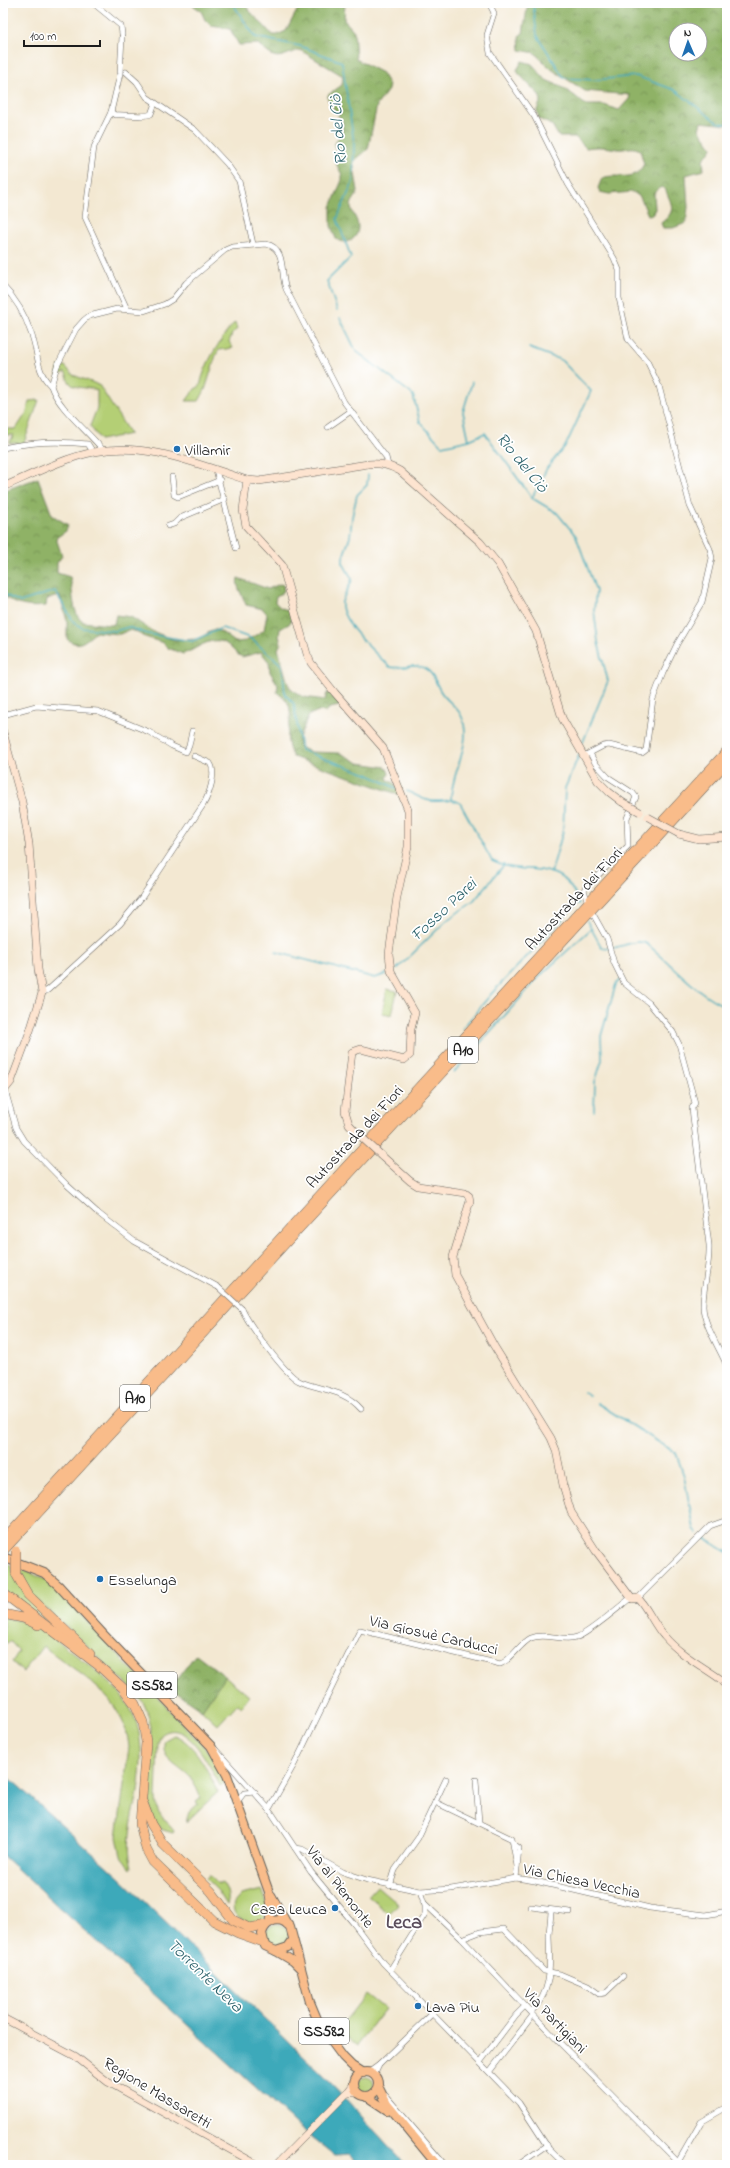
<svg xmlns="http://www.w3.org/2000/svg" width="730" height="2168" viewBox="0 0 730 2168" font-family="'Indie Flower',sans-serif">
	<defs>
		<pattern id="forest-crowns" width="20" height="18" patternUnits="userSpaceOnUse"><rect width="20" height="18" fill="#8fb266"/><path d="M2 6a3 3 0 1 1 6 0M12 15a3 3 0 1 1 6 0" fill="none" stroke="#749053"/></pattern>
	</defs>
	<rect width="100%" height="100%" fill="#fff"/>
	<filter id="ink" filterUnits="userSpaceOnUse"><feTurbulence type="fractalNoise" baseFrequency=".025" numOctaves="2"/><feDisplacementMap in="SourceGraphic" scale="8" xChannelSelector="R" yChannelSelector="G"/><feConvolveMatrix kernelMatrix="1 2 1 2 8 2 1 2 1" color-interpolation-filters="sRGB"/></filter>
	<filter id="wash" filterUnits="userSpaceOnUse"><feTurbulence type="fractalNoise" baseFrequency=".012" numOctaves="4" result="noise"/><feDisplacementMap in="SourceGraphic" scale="16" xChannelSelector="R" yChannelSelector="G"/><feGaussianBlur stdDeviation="0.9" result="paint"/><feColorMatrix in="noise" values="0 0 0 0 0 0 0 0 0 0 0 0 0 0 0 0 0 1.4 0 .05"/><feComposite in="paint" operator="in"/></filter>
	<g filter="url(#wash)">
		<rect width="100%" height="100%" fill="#f3e8d2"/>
		<!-- grass -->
		<g fill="#b4cf75" stroke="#687648">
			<path d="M235,322L237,329L232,334L229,342L233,348L219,350L216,355L205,390L199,401H186L195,389L200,386C204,364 221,338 235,322Z"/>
			<path d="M59,366H65L73,375L99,385L130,434L100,440L90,426L97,408V390C89,387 74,389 70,383C67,380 68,375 65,372L57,376Z"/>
			<polygon points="39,400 24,443 9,443 14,435 3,435 3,429 16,429 27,412 29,401"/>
			<polygon points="387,989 397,991 392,1015 382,1013"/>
			<polygon points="3,1562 11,1565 12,1570 76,1643 3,1590"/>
			<path d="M18,1567L50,1582L219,1763L227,1782L220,1786C211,1768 186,1715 161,1735L158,1743L156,1799L158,1812L174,1831L173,1833L163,1830L154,1823L149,1805L151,1727L147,1711L143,1702L128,1685L29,1592Z"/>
			<path d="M3,1617C12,1619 24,1621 32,1625C49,1633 63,1645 77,1656C128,1694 148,1717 139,1783C136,1811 124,1839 132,1867L131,1869L121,1856L117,1837L129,1747C125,1697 79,1674 43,1646L23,1672L12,1662L19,1651L10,1641L3,1645Z"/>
			<polygon points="225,1676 249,1696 241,1707 237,1704 218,1725 202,1710"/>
			<path d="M174,1735C196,1743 208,1772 218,1792L186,1822L189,1812L198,1804L196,1802L201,1798C197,1791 195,1781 189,1776C178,1764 159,1759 165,1740Z"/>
			<path d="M209,1875L218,1884L222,1882C227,1888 230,1898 227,1905L218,1891L206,1879Z"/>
			<polygon points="377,1886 398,1904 389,1914 368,1896"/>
			<path d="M262,1890C269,1906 271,1917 253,1925C244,1921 230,1916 234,1903L241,1895Z"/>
			<circle cx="277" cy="1936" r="12"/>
			<polygon points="366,1994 385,2009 357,2045 338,2030"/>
			<circle cx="366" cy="2085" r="8"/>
		</g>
		<!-- forest -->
		<g fill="url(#forest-crowns)" stroke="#566741" fill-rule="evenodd">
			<path d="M190,3H244C252,16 263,23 272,35H277L286,31L301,3H345L344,20L354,31L356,59L382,73L389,85L388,90L377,105L368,149L353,162L358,191C357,197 352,200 351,205C351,213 358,219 358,227C358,239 347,246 336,239L331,226V207L342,180V175L336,163L335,143L342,132L343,122L328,100V95L342,85L343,76L300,50C277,57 278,63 258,44L239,45L230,29L211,26L205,20L201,11Z"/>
			<path d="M528,3H727V125L701,122L699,129L712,147L710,152L703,159L704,170L686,175L688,207L686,223L673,228H663L661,223C677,211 672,205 665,189L661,187L654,193L655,209L653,214L648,215L640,197L633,192L609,194L600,192L598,188L602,178C619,172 633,184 644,164L640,150C631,145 627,150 618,149C604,147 600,146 586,148L575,137H559L552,125L539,119L537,110L541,100L539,95L519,74L517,70L522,61L532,64L546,80L560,86L575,96L583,103L587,105H604L619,110L629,99L630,95L585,91L551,69L535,53L520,50L519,36L523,33ZM676,30H700V54H676Z"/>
			<path d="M38,478L52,515L68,525L66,531L56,538L62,556L57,563V573L70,577C73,589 72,615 83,622L110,625L114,624L116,615L131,617L152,631L174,640L199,639L212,630H216L223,633L235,642L246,641L264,630L267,614L263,609L246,605C244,597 235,587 238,578L268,589L280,584L283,585L284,591L276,597L275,602L280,607L289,611L291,621L289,624L280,629L279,636L281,643L278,649L288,684L292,690L304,697L325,700L327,693H330L340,703L339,706L330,708L325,712L318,711L309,715L298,740L299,747L311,752L340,753L359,763L386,767L389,773L387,779L396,784L400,795L293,757C280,734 296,723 288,703C285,697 280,696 277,692L278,685L270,672L269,662L261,652L242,657C235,654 231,646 225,643C211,635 196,650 183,654L168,648L163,643L142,636L138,632L129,630L120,634L96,632C86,640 79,649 67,639V621L60,596L47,599L46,606C30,608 15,606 3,595V491Z"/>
			<polygon points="196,1654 225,1676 202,1710 170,1688"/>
		</g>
		<!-- water -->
		<polygon fill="#3ca9ba" stroke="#2c626b" points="3,1772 122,1880 333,2085 406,2165 359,2165 349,2155 335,2156 301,2129 3,1856"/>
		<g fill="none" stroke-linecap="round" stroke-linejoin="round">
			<!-- stream -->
			<g stroke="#3ca9ba" stroke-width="1.5">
				<polyline points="533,3 537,35 564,78 595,80 636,76 675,90 718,123 727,124"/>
				<polyline points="233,4 255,37 300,46 342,62 354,143 353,182 337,219 351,257 327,281 337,310"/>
				<polyline points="340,318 356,351 413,395 420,422 442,446 469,440 485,433 532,498 557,513 576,536 596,591 594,610 598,642 608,681 583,742"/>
				<polyline points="529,348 561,360 591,391 566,445 547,468 532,498"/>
				<polyline points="469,440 463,412 472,382"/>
				<path d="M368,475L367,485L357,495L352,517L350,537L343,557V563L352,579C350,587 344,594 342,602C339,621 377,655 390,667C402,670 414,662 426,669C435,674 436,685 441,692C446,700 457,707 461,715C474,743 451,772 451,799"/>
				<polyline points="3,594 20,602 55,591 73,621 82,628 115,631 128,627 148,634 192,641 222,628 250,638 282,665 285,694 294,704 301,750 367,774 396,788"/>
				<path d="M407,791C416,795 422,800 431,801C442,803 451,797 460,803L492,861C527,879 559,853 580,904"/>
				<polyline points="551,873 563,831 565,788 579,755"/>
				<path d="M587,921L602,948C616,952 634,937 647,944C673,965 696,994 727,1007"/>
				<polyline points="276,952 375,978 386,974"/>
				<polyline points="397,969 447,920 473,902 504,865"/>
				<polyline points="462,1029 492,993 579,902"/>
				<polyline points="454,1072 543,973 591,929"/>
				<polyline points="594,1111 595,1082 602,1060 601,1036 616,984 620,980"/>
				<polyline points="584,1392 589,1396"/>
				<polyline points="597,1403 676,1453 684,1476 694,1529 698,1533"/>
				<polyline points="704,1538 727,1552"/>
			</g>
		</g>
	</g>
	<g filter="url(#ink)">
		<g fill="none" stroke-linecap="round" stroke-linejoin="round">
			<defs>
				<g id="street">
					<polyline points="93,3 121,26 122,34"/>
					<polyline points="489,3 494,13 487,35 490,53 534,116 568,184 614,258 619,270 619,298 628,339 647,361 659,386 690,506 710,549 712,558 702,602 677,644 663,673 653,699 646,750 642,753 609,745 603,746 584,756"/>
					<polyline points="122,37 120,74 111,112 94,147 85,217 127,309"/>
					<polyline points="126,72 137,82 147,97 195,130 227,164 239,181 253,244"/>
					<path d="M111,112L115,115C125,114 144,118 151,114L155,103"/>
					<path d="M3,286C16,299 25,315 31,333C39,353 35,370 51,386"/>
					<polyline points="328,427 351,411"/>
					<path d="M3,448C29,442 61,441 88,444L93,452"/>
					<path d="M103,450C88,431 58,408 51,386L57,366L76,329L84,320L89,316L117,309L144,311L165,304L173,299L186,283L225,250L232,247L266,244C287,248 280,274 286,289L344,402L386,457L388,465"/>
					<polyline points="216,470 236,548"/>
					<polyline points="172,477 174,495 178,497 220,480"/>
					<polyline points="168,526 174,524 180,518 225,499"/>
					<polyline points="3,715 36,706 98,711 149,732 172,746 186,752 189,746 192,731"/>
					<polyline points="587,900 584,890 586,887 628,846 627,818 636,797 633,793 608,777 595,763 590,753"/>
					<path d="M593,914L607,939L614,963L624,983L649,1003L673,1032L679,1044L695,1103L692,1108L693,1117L709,1245C710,1266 703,1286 703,1306C703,1323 720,1349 727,1366"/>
					<path d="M42,993L48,990L120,924L142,897L203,805C209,795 217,773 210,763L194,756"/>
					<polyline points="5,1090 16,1128 24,1141 67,1185 98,1213 134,1241 218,1287"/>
					<path d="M242,1309C249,1325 285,1374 299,1381C321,1391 344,1389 361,1409"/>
					<polyline points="638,1598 710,1526 727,1520"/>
					<polyline points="215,1749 269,1809 311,1872 354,1924 383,1963 519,2103 549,2149 565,2165"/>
					<polyline points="476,1780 479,1823"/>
					<polyline points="237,1802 244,1793 255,1792"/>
					<polyline points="435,1802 512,1839 517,1866"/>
					<path d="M269,1809L295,1763L360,1630L500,1664C511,1661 519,1644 531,1638C546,1632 563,1642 577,1637C586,1635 618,1608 628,1600L632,1599"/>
					<polyline points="515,1845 519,1848 516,1878"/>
					<polyline points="295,1848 302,1849 343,1872 367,1880 420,1891 451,1889 516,1878 535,1881 650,1908 706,1915 727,1911"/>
					<polyline points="390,1886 395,1870 418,1838 446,1779"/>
					<polyline points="423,1902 462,1939 560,2043 678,2162 676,2165"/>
					<polyline points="531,1907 570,1912"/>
					<polyline points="462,1939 480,1932 504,1929 544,1971 560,1974 588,1986 599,1994 605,1993 623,1976"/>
					<polyline points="390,1970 425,1914 425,1906 420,1891"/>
					<path d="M531,2012C553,1991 550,1965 549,1937C549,1928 551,1919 551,1910"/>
					<polyline points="481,2061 516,2015 525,2006"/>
					<polyline points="379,2065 433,2013"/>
					<polyline points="490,2071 533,2015"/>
					<polyline points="368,2073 379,2065 374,2076"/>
					<polyline points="386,2096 445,2165"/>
					<polyline points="678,2162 701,2122 727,2107"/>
					<polyline points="518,2165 547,2145"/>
				</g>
				<g id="secondary">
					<polyline points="247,480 243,510 246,526 282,565 307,654 311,663 335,693 383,748 408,810 408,847 397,897 389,954 391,971 415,1013 411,1029 410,1055 404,1060 361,1049 352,1052 345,1111 349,1124 358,1134"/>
					<path d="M3,487C31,475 64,458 94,452C146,441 199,465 247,480L259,481L368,464C381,463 389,465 400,471L480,542L498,564L536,631L562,718L598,781L609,792L622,802"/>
					<polyline points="3,732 22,802 29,844 38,969 42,993 30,1031 11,1082 3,1092"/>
					<polyline points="679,834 699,839 727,837"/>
					<path d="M381,1155L410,1181L418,1186L465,1193L469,1196L470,1201L453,1257L455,1275L494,1346L551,1438L556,1450L563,1485L571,1512L596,1551L632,1599L638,1598C648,1609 654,1625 664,1636C680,1655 704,1667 723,1681L727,1688"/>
					<polyline points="3,2018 75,2056 108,2082 258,2165"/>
					<polyline points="347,2093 358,2093"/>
					<polyline points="276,2165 347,2093 354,2084"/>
				</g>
				<g id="primary">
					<polyline points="3,1557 44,1573 58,1585 103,1634 211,1746 227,1775 269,1892 272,1909 269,1923"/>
					<polyline points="271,1895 287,1924"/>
					<path d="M293,1940L288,1947L276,1951L265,1946L262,1933C267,1919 281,1916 290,1927L310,2002L320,2026L343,2057L352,2066L363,2073"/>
					<polyline points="276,1951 293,1961 300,1968"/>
					<circle cx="366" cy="2084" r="12"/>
					<polyline points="378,2086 387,2104 437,2165"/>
					<polyline points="366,2096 387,2110"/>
				</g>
				<g id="highway">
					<polyline points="3,1541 727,751"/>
					<polyline points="3,1551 727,762"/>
					<polyline points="16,1574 28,1595 90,1654"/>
					<polyline points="3,1593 98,1665 123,1688 135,1704 143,1722 146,1742 140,1824 146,1849 153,1862 214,1921 238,1933 263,1942"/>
					<polyline points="3,1614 23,1618 38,1625"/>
					<polyline points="143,1803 151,1824 163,1844 211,1891 233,1920 249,1928 266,1925"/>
				</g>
			</defs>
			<!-- street casing -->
			<use href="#street" stroke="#67635c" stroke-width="6"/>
			<!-- secondary casing -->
			<use href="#secondary" stroke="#67635c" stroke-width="8"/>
			<!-- primary casing -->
			<use href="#primary" stroke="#67635c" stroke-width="10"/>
			<!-- highway casing -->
			<use href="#highway" stroke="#67635c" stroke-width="10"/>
			<!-- street -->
			<use href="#street" stroke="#fff" stroke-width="5"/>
			<!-- secondary -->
			<use href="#secondary" stroke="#fde4d0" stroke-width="7"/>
			<!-- primary -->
			<use href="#primary" stroke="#f9bc8a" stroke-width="8"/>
			<!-- highway -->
			<use href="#highway" stroke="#f9bc8a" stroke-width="9"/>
			<defs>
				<polyline id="street-bridge" points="218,1287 242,1309"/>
				<g id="secondary-bridge">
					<polyline points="622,802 640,812"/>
					<polyline points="648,817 679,834"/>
					<polyline points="358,1134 381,1155"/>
				</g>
				<polyline id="highway-bridge" points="16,1551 16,1574"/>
			</defs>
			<!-- street-bridge casing -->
			<use href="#street-bridge" stroke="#67635c" stroke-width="6" stroke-linecap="butt"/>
			<!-- secondary-bridge casing -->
			<use href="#secondary-bridge" stroke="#67635c" stroke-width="8" stroke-linecap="butt"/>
			<!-- highway-bridge casing -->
			<use href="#highway-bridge" stroke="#67635c" stroke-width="10" stroke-linecap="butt"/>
			<!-- street-bridge -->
			<use href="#street-bridge" stroke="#fff" stroke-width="5"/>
			<!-- secondary-bridge -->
			<use href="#secondary-bridge" stroke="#fde4d0" stroke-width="7"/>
			<!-- highway-bridge -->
			<use href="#highway-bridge" stroke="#f9bc8a" stroke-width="9"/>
		</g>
	</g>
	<!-- markers -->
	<g fill="#1f6fb2" stroke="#fff" stroke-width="1.5">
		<circle cx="177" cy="449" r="4"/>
		<circle cx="100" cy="1579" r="4"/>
		<circle cx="335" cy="1908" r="4"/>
		<circle cx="418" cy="2006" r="4"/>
	</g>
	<g text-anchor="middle" stroke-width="3.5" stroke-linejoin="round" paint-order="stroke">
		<!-- shield labels -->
		<g fill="#fff" stroke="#606060" stroke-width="1">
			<rect x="448" y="1037" width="30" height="26" rx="3"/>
			<rect x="120" y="1385" width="30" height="26" rx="3"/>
			<rect x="127" y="1672" width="50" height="26" rx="3"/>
			<rect x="299" y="2018" width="50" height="26" rx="3"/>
		</g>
		<g font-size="15" font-weight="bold" fill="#1c1c1c">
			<text x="463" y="1055">A10</text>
			<text x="135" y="1403">A10</text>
			<text x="152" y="1690">SS582</text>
			<text x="324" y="2036">SS582</text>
		</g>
		<!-- poi labels -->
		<g font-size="16" fill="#1c1c1c" stroke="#fff" text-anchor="start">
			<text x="185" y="455">Villamir</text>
			<text x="108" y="1585">Esselunga</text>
			<text x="327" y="1914" text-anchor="end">Casa Leuca</text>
			<text x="426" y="2012">Lava Piu</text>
		</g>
		<!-- street labels -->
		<g font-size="16" fill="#1c1c1c" stroke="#fff">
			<text transform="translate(573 898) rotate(-47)" y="6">Autostrada dei Fiori</text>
			<text transform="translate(354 1136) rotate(-47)" y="6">Autostrada dei Fiori</text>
			<text transform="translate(434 1634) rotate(13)" y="6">Via Giosuè Carducci</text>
			<text transform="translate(582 1880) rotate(12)" y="6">Via Chiesa Vecchia</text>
			<text transform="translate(341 1886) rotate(52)" y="6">Via al Piemonte</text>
			<text transform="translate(556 2020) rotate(46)" y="6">Via Partigiani</text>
			<text transform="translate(158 2092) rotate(31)" y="6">Regione Massaretti</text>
		</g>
		<!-- water labels -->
		<g font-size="17" font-style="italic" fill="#2c626b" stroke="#fff">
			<text transform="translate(337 130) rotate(-95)" y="6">Rio del Ciò</text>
			<text transform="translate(523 462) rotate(51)" y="6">Rio del Ciò</text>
			<text transform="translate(443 909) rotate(-43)" y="6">Fosso Parei</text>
			<text transform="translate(206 1975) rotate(44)" y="6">Torrente Neva</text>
		</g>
		<!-- district labels -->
		<g font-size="20" font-weight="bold" fill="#5b4e5d" stroke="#fff">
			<text x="404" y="1928">Leca</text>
		</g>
	</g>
	<!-- margin -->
	<rect width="730" height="2168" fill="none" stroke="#fff" stroke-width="16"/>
	<!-- north arrow -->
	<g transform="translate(688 42) rotate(358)"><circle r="19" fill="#ffffff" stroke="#a4a4a4"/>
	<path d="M0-3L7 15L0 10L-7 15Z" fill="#1f6fb2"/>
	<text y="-6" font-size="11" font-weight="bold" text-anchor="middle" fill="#1c1c1c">N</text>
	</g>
	<!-- scale -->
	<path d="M24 40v6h76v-6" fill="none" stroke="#1c1c1c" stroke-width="2"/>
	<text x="30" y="40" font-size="12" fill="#1c1c1c" stroke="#ffffff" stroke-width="3" paint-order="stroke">100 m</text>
</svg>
